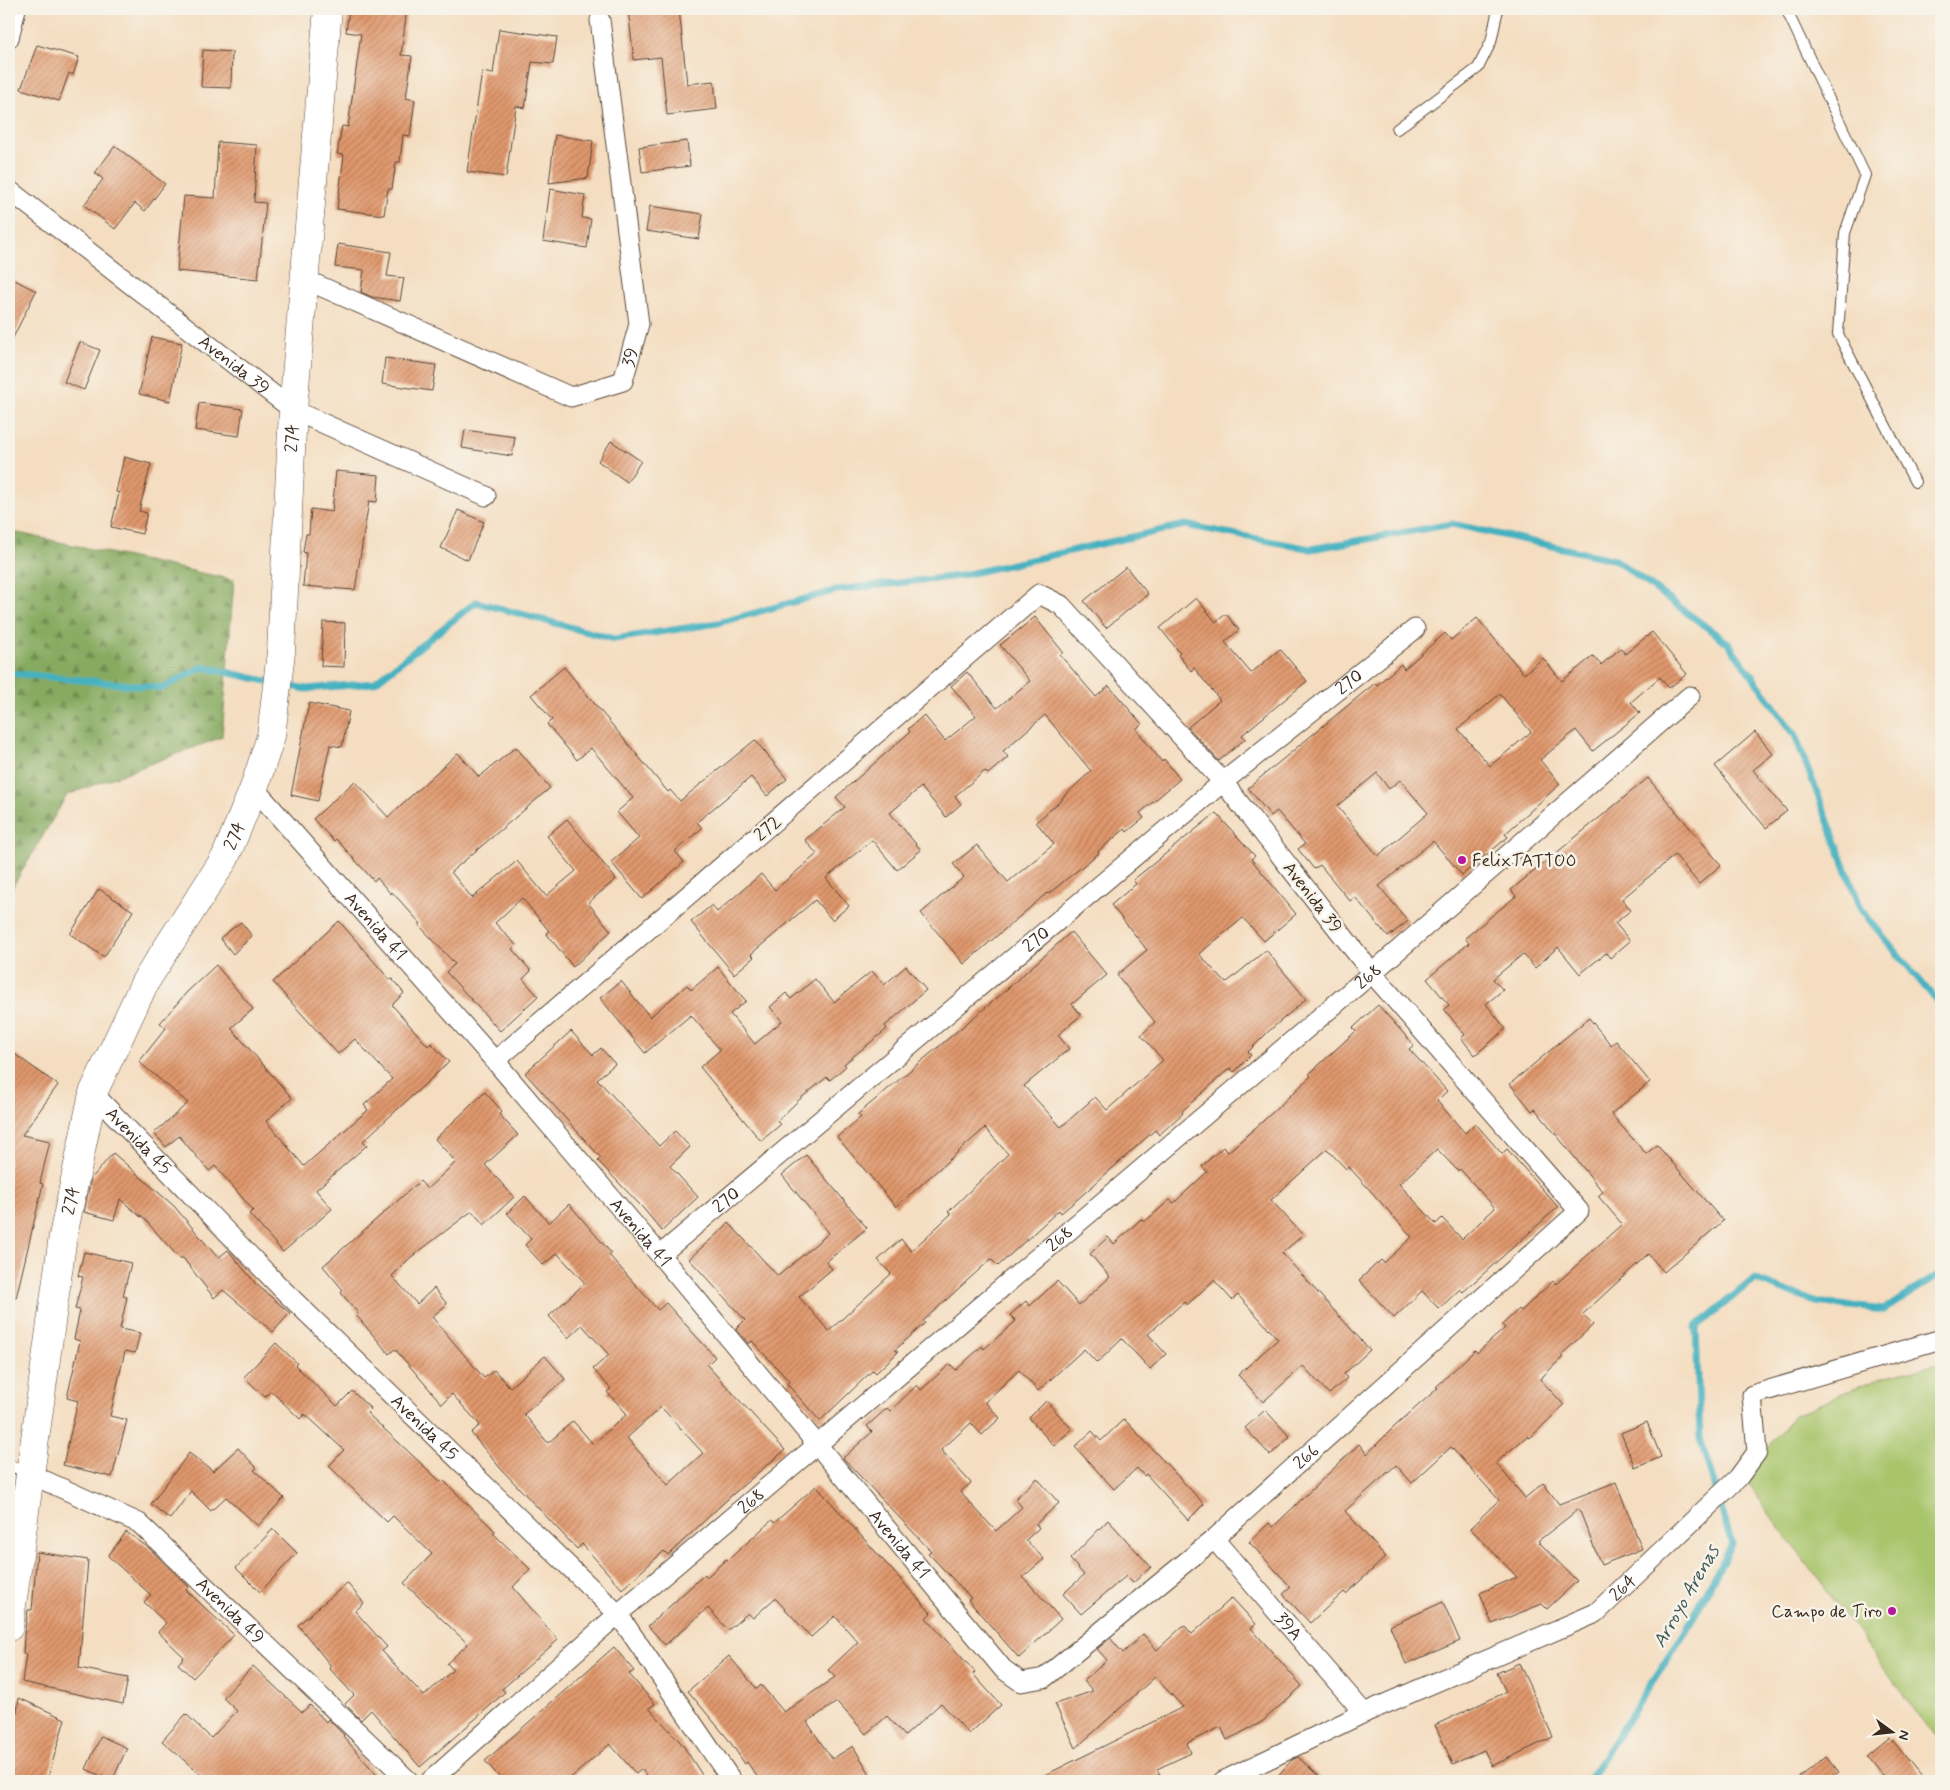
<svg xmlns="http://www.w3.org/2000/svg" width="1950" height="1790" viewBox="0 0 1950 1790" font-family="Mynerve,sans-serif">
	<defs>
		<pattern id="forest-firs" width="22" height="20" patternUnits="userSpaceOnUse" patternTransform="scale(1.25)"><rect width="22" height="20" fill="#86aa60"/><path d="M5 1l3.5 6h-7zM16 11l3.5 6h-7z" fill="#6f8b4f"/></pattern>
		<pattern id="building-hatch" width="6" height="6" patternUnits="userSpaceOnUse" patternTransform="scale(1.25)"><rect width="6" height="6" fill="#e0986d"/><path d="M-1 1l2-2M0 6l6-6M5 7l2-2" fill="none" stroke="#b77c59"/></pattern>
	</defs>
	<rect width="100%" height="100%" fill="#f7f3e8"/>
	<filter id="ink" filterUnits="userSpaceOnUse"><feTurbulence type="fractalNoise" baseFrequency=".02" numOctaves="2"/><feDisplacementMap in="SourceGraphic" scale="10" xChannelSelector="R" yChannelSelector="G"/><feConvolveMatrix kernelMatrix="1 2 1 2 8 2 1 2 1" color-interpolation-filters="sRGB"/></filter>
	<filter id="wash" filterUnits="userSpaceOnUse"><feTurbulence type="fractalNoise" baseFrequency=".0096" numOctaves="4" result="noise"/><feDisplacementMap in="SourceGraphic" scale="20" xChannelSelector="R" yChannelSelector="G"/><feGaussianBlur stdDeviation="1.12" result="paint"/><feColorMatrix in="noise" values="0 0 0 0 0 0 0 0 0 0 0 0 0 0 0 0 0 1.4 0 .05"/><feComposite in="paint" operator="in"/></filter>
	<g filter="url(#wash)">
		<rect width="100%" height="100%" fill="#f4ddc0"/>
		<!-- forest -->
		<polygon fill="url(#forest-firs)" stroke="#606a3f" points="9,531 234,580 222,737 67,795 9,893"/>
		<!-- garden -->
		<polygon fill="#a8c56c" stroke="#727845" points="1941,1363 1941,1746 1743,1477 1795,1415 1874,1380"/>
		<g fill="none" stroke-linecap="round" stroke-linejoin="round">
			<!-- stream -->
			<g stroke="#44b1c0" stroke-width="7">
				<polyline points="9,673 162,688 203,667 271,682"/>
				<polyline points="282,684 306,689 374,683 476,602 614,639 718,623 837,590 959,576 1185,525 1311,549 1452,524 1616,560 1728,643 1795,735 1862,911 1941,1006"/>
				<polyline points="1588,1781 1687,1629 1732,1544 1700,1438 1696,1327 1754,1279 1815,1302 1884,1310 1941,1273"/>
			</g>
		</g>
		<g id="blocks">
			<!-- building -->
			<g fill="url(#building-hatch)" fill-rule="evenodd">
				<polygon points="349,9 407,9 401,55 412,56 406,98 415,100 410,136 403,135 400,162 396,162 392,189 388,189 384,215 337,209 344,155 337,154 342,126 348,127 361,34 346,32"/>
				<polygon points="628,9 679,9 687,84 714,81 717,109 667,115 661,57 634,60"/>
				<polygon points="499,29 557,37 553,64 532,62 525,108 516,106 506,177 467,172 482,72 493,74"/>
				<polygon points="37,45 79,57 73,75 69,73 59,101 21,89"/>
				<polygon points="203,50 232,52 231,88 201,87"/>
				<polygon points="555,135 593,141 588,178 549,183"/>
				<polygon points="687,141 690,166 642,172 639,147"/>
				<polygon points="218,142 257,145 254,202 266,203 258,279 177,271 184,196 215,198"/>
				<polygon points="115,146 165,184 145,211 135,203 115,229 84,205 103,179 95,173"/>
				<polygon points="550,189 585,195 582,218 591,219 587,248 543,241"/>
				<polygon points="650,206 703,214 699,239 646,231"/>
				<polygon points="338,244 391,252 387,276 404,278 400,301 372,297 361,292 364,270 335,267"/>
				<polygon points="9,277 36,291 9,346"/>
				<polygon points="152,337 182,343 170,401 139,394"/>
				<polygon points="80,342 100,350 84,390 64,382"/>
				<polygon points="385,358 436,365 432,391 382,384"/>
				<polygon points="199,403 243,409 239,436 195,430"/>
				<polygon points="465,430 515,437 512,456 462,448"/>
				<polygon points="611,441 641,461 627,482 598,461"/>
				<polygon points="124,457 151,464 139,511 147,513 142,534 111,527 119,493 116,492"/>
				<polygon points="336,471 379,475 377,502 369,501 355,590 303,586 306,553 303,552 306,534 309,534 311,509 332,512"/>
				<polygon points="458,510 484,522 468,560 441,548"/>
				<polygon points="1126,567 1148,594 1106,628 1084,601"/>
				<polygon points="1196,598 1216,622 1226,614 1239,630 1225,642 1251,673 1280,649 1307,681 1242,735 1245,739 1219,761 1188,727 1220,700 1194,668 1191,671 1178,655 1180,653 1160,628"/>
				<polygon points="1035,617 1063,652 1060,655 1096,697 1109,686 1142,724 1136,729 1162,762 1164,759 1180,779 1140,813 1144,818 1127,832 1125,829 1098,851 1099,853 1048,894 1047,893 964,964 921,913 964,877 953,864 977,845 1008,882 1054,844 1036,822 1063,799 1062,798 1091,771 1045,715 1003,751 1008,757 988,774 985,771 955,796 961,804 946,817 921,787 890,813 921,850 897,870 872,840 826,878 849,906 832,920 815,900 751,954 754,957 734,974 691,922 712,905 717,912 761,874 775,890 817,854 805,840 845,807 836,797 910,732 908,729 924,715 945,741 976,716 951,686 967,672 997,708 1030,681 1000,645"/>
				<path d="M1477,618L1524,674L1543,658L1562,681L1593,656L1601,665L1621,648L1625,654L1652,632L1687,674L1669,688L1660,677L1631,702L1640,713L1593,751L1576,730L1540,760L1560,784L1505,834L1508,837L1462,875L1433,841L1379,886L1408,921L1388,937L1355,897L1350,901L1320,865L1314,869L1298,849L1305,844L1277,811L1271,816L1248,788L1375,683L1377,685L1401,664L1404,669L1445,633L1451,640ZM1500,694L1531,732L1490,766L1458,729ZM1377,773L1389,789L1400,780L1428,813L1378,856L1337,806Z"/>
				<polygon points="323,622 345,623 344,667 321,666"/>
				<polygon points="564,667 668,792 670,790 680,801 755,740 787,779 767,796 751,777 697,822 702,828 675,851 684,862 642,899 611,862 639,838 617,812 633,798 591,748 577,760 547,724 552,720 531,695"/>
				<polygon points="309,703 349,711 342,747 330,745 318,801 291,795"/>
				<polygon points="1755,732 1773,754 1753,770 1787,811 1766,828 1715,766"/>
				<polygon points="516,747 550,788 451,872 472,898 517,861 546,896 576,871 547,836 567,819 616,879 588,903 611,931 573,967 546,933 549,931 522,898 495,923 516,945 512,949 531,971 523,979 538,996 500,1031 446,972 455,964 419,925 421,924 392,892 391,894 377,878 374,881 336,839 334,841 313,819 355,781 388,817 458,753 479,777"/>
				<polygon points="1648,778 1721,865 1699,884 1675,855 1622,899 1631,910 1615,923 1630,941 1610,958 1606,953 1580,974 1558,947 1535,968 1523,954 1493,979 1503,990 1486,1004 1506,1029 1475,1055 1461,1038 1465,1035 1444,1009 1449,1005 1427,979 1469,943 1465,938 1516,896 1511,890"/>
				<polygon points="1216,813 1255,856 1251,859 1296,914 1264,941 1243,918 1199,954 1226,983 1266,950 1306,999 1269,1031 1248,1052 1251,1055 1234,1072 1230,1068 1182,1111 1183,1113 1159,1135 1155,1130 1079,1198 1061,1213 1059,1210 998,1266 991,1259 923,1321 925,1323 895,1350 898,1352 876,1373 873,1370 820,1421 787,1384 789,1381 752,1341 749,1344 736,1329 745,1320 689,1259 729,1223 778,1276 829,1233 782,1175 806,1155 867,1228 826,1262 832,1269 799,1297 829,1331 891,1274 878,1260 901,1239 911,1251 951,1214 948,1212 1008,1154 985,1128 896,1207 837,1137 861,1117 858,1114 998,997 1071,932 1107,975 1072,1004 1081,1015 1058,1035 1069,1049 1024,1086 1061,1127 1095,1097 1107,1110 1163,1060 1141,1035 1155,1022 1117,975 1147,950 1111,905 1136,884 1133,880"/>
				<polygon points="99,889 133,911 104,957 70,934"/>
				<polygon points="339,921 390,980 392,979 404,993 392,1005 428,1046 431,1043 449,1062 363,1141 367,1145 316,1190 332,1209 283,1252 249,1214 253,1210 215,1166 209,1171 179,1136 166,1147 154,1133 188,1103 139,1062 166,1028 160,1023 187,992 216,965 253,1009 231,1028 292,1098 266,1121 304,1166 368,1110 364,1105 392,1079 355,1039 338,1054 273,982"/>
				<polygon points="241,922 252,936 233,954 220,938"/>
				<polygon points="906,966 926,990 885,1026 887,1029 844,1064 846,1066 830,1080 827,1077 800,1099 777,1121 780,1125 761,1141 700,1067 720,1050 691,1015 645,1053 600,998 621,981 650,1017 687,985 691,990 718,967 746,1001 730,1014 755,1044 782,1021 770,1007 786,993 791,999 815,979 834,1002 872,971 884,985"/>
				<path d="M1378,1005L1414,1045L1409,1049L1447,1091L1437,1101L1465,1133L1475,1123L1502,1154L1507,1149L1558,1207L1463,1292L1460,1289L1439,1309L1422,1291L1394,1318L1359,1280L1381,1260L1384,1263L1412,1237L1349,1167L1346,1169L1327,1149L1271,1200L1303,1235L1282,1253L1370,1350L1344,1374L1347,1378L1329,1394L1303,1366L1263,1402L1238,1375L1278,1339L1238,1295L1232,1300L1214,1280L1187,1305L1184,1302L1148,1334L1166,1354L1150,1369L1122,1339L1097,1363L1084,1349L1038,1391L1019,1370L985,1402L1000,1418L982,1435L971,1423L941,1450L971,1483L960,1492L996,1531L1022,1507L1015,1499L1037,1478L1059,1503L1036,1524L1039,1528L1026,1540L1044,1559L1023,1577L1061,1619L1019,1658L968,1600L971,1598L928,1553L931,1551L843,1458L872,1432L867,1426L887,1408L890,1411L917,1385L921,1390L950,1364L956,1370L982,1346L984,1349L1016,1321L1010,1315L1026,1301L1030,1306L1057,1281L1079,1305L1110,1277L1090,1254L1108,1237L1114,1244L1141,1219L1144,1222L1170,1200L1174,1203L1207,1172L1202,1166L1223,1147L1228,1152L1272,1113L1311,1076L1309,1074L1356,1031L1353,1028ZM1437,1149L1458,1171L1460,1169L1495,1208L1462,1239L1442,1218L1436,1224L1399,1184Z"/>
				<polygon points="1589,1018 1611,1045 1616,1041 1650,1082 1611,1114 1646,1154 1657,1145 1723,1221 1664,1272 1648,1254 1583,1314 1593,1325 1561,1355 1563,1357 1540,1379 1564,1405 1530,1438 1527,1436 1496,1463 1525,1498 1543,1483 1559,1504 1616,1482 1642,1549 1601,1565 1579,1509 1538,1541 1577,1581 1547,1609 1542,1604 1492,1624 1480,1593 1517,1577 1470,1528 1499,1500 1451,1447 1412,1483 1396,1465 1345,1511 1386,1557 1346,1594 1344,1592 1310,1623 1283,1594 1291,1587 1249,1542 1269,1523 1273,1527 1359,1444 1367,1454 1394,1427 1438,1388 1436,1387 1475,1350 1477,1353 1505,1328 1502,1325 1519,1309 1521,1311 1553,1281 1556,1284 1622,1224 1598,1196 1603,1192 1535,1109 1532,1111 1510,1084"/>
				<polygon points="571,1031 593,1055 601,1048 615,1064 597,1079 659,1146 675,1131 690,1147 670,1166 698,1197 662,1231 642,1207 598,1161 601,1158 525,1073"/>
				<polygon points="9,1050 58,1085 22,1135 50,1141 40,1183 43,1184 16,1298 9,1297"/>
				<path d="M485,1092L502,1111L499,1114L518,1135L485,1165L514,1197L484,1225L472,1211L410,1258L392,1276L417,1304L434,1288L447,1304L432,1317L484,1378L494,1370L510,1387L545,1356L565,1379L524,1414L548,1443L573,1421L593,1444L627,1414L607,1392L611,1389L593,1369L609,1355L582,1325L568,1338L549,1316L585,1283L557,1253L543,1265L525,1245L531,1239L507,1213L525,1196L549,1223L569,1204L611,1253L609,1255L658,1310L666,1303L715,1357L707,1365L785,1450L733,1494L668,1555L664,1551L622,1589L582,1544L577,1549L501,1469L471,1433L480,1425L452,1394L442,1404L395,1349L389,1354L356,1315L358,1313L341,1293L343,1290L323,1266L420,1181L427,1189L456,1162L435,1139ZM661,1407L703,1453L668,1485L627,1438Z"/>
				<polygon points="113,1153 174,1206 218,1258 228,1250 256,1284 290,1313 273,1332 223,1290 214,1298 183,1258 179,1258 141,1215 141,1217 120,1199 114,1220 84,1212 91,1179"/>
				<polygon points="84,1252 131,1263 123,1296 127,1297 120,1329 140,1333 135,1353 125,1351 110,1416 127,1420 112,1477 63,1465 78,1401 67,1398 80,1341 74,1339 80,1310 75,1309 83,1277 78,1276"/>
				<polygon points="276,1343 297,1363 295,1365 337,1406 352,1391 371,1409 367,1413 441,1482 443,1480 495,1531 493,1533 530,1569 513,1587 558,1640 502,1689 505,1692 481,1714 420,1767 371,1710 361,1720 345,1704 354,1695 329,1668 331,1666 298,1625 347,1583 364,1603 355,1611 387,1647 382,1651 424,1696 453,1670 447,1663 468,1644 404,1583 432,1554 393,1516 387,1522 329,1466 344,1450 305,1414 300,1419 271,1391 265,1397 244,1377"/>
				<polygon points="1046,1401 1072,1429 1054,1446 1029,1418"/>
				<polygon points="1265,1410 1290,1437 1270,1455 1245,1428"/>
				<polygon points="1124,1419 1204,1504 1188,1520 1146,1474 1144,1476 1137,1468 1114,1489 1075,1447 1092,1431 1101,1441"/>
				<polygon points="1647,1422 1661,1457 1635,1468 1621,1433"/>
				<polygon points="238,1448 257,1468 254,1470 284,1498 258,1526 226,1497 211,1511 191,1491 170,1519 151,1504 189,1453 213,1471"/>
				<polygon points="816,1486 931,1613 926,1618 975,1672 973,1674 1001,1705 969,1734 941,1703 905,1736 887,1716 866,1734 837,1702 807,1722 832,1759 853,1746 870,1774 859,1781 760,1781 747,1762 745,1764 728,1739 688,1691 729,1656 757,1689 761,1685 784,1712 835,1677 828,1670 858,1642 835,1616 811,1637 775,1598 753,1618 748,1613 728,1630 708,1608 665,1645 648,1626 705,1574 707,1577 726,1559 728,1560 772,1520 774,1523"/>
				<polygon points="1108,1520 1151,1567 1133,1583 1126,1576 1081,1614 1063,1594 1084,1575 1070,1559"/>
				<polygon points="273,1529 297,1553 260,1592 236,1568"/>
				<polygon points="126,1532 149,1548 189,1587 186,1590 234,1635 193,1678 178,1664 184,1657 158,1632 166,1623 144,1602 151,1595 108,1556"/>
				<polygon points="37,1552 88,1560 79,1668 128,1678 123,1704 22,1682 26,1654 23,1654 24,1635 28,1610 32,1610"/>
				<polygon points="1232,1598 1256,1624 1251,1628 1302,1686 1262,1722 1227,1740 1221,1727 1187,1743 1191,1753 1157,1769 1160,1774 1144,1781 1033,1781 1183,1707 1155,1677 1076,1748 1055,1704 1093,1691 1084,1681 1107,1660 1097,1649 1110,1638 1123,1653 1143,1634 1157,1650 1184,1625 1192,1634"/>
				<polygon points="1443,1602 1460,1641 1406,1664 1390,1626"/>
				<polygon points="614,1647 634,1671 629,1674 655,1704 649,1708 682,1744 706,1781 650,1781 642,1769 636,1774 610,1744 567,1781 503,1781 485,1761"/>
				<polygon points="1519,1663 1553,1737 1492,1766 1484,1750 1453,1764 1435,1725 1506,1692 1497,1673"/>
				<polygon points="253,1666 302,1712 310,1705 326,1722 328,1719 344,1735 343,1736 382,1781 208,1781 162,1741 186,1714 211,1738 237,1711 223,1698"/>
				<polygon points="19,1698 65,1719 47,1781 9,1781 9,1710 17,1712"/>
				<polygon points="101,1736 127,1748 112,1781 86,1769"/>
				<polygon points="1890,1737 1925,1781 1888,1781 1867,1756"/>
				<polygon points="1827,1756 1839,1771 1826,1781 1795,1781"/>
				<polygon points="1298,1757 1324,1781 1273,1781 1292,1760"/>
			</g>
		</g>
	</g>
	<g filter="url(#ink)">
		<use href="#blocks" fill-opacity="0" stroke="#574536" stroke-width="1"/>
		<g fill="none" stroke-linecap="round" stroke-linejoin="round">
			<defs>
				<g id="lane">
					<polyline points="1786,9 1865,175 1845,233 1838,334 1915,482"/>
					<polyline points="1397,129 1478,68 1491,42 1498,9"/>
					<polyline points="9,1465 29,1474"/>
				</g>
				<g id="street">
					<polyline points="9,38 16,9"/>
					<path id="s1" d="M9,190L293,410L486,496"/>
					<path id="s2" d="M304,279L571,397L623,381L639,324L600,20"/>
					<path id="s3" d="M254,788L495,1061L660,1255L1003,1669L1021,1682L1044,1678L1214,1539L1579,1211L1372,973L1223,782L1061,605L1039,594L495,1061"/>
					<path id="s4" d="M93,1093L281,1288L618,1614L732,1781"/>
					<path id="s5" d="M660,1255L1223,782L1415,629"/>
					<path id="s6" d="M30,1474L139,1523L409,1781"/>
					<path id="s7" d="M1214,1539L1364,1713"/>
					<path id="s8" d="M430,1781L618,1614L1372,973L1690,696"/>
					<path id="s9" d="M1223,1781L1364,1713L1596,1613L1738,1478L1757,1452L1752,1395L1941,1339"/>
				</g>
				<g id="secondary">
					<path id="s10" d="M9,1627L63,1236L93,1093L145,982L225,858L254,788L271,736L281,652L293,410L328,9"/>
				</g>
			</defs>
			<!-- lane casing -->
			<use href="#lane" stroke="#574536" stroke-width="12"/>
			<!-- street casing -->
			<use href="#street" stroke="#574536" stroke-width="21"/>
			<!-- secondary casing -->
			<use href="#secondary" stroke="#574536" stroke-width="29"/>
			<!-- lane -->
			<use href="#lane" stroke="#fff" stroke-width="10"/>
			<!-- street -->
			<use href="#street" stroke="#fff" stroke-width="19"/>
			<!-- secondary -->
			<use href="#secondary" stroke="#fff" stroke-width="28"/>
		</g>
	</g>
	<!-- markers -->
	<g fill="#b5179e" stroke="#f7f3e8" stroke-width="2">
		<circle cx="1462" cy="860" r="5"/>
		<circle cx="1892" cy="1611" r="5"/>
	</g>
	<g text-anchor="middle" stroke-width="5" stroke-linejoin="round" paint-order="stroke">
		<!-- street labels -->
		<g font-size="18" fill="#3b2a1e" stroke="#f7f3e8">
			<text dy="6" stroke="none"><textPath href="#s2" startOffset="371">39</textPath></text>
			<text dy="6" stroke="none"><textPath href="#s1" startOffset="285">Avenida 39</textPath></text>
			<text dy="6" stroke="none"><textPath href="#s10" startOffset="1240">274</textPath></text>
			<text dy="6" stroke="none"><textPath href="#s5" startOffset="896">270</textPath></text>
			<text transform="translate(767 828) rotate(-41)" y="6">272</text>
			<text dy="6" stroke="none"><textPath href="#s10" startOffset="835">274</textPath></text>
			<text transform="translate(1313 897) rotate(52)" y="6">Avenida 39</text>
			<text dy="6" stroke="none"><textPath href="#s3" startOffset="184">Avenida 41</textPath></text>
			<text dy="6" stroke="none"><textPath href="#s5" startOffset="491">270</textPath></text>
			<text dy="6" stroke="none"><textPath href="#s8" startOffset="1236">268</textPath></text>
			<text dy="6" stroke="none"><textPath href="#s4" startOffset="66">Avenida 45</textPath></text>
			<text dy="6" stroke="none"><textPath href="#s5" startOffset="86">270</textPath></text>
			<text dy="6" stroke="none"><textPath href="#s10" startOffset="431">274</textPath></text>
			<text dy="6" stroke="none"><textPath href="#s3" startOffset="589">Avenida 41</textPath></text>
			<text dy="6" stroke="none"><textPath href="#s8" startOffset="831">268</textPath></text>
			<text dy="6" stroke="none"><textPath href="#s4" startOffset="471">Avenida 45</textPath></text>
			<text dy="6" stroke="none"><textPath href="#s3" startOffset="1545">266</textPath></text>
			<text dy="6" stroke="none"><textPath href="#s8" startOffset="426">268</textPath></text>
			<text dy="6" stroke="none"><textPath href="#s3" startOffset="994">Avenida 41</textPath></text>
			<text dy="6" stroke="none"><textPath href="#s9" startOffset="446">264</textPath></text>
			<text dy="6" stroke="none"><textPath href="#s6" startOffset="246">Avenida 49</textPath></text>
			<text dy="6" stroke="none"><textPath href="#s7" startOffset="115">39A</textPath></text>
		</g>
		<!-- poi labels -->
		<g font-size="18" fill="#3b2a1e" stroke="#f7f3e8" text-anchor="start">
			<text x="1472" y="866">FelixTATTOO</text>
			<text x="1882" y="1617" text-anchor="end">Campo de Tiro</text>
		</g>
		<!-- water labels -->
		<g font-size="19" font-style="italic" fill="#3e5957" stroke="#f7f3e8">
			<text transform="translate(1685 1596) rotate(-60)" y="7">Arroyo Arenas</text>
		</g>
	</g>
	<!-- margin -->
	<rect width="1950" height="1790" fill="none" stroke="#f7f3e8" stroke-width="30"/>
	<!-- north arrow -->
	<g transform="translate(1892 1732) rotate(105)" stroke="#f7f3e8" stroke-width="4" paint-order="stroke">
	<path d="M0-4L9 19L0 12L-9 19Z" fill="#3b2a1e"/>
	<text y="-8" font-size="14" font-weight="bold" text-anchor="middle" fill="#3b2a1e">N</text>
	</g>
</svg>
